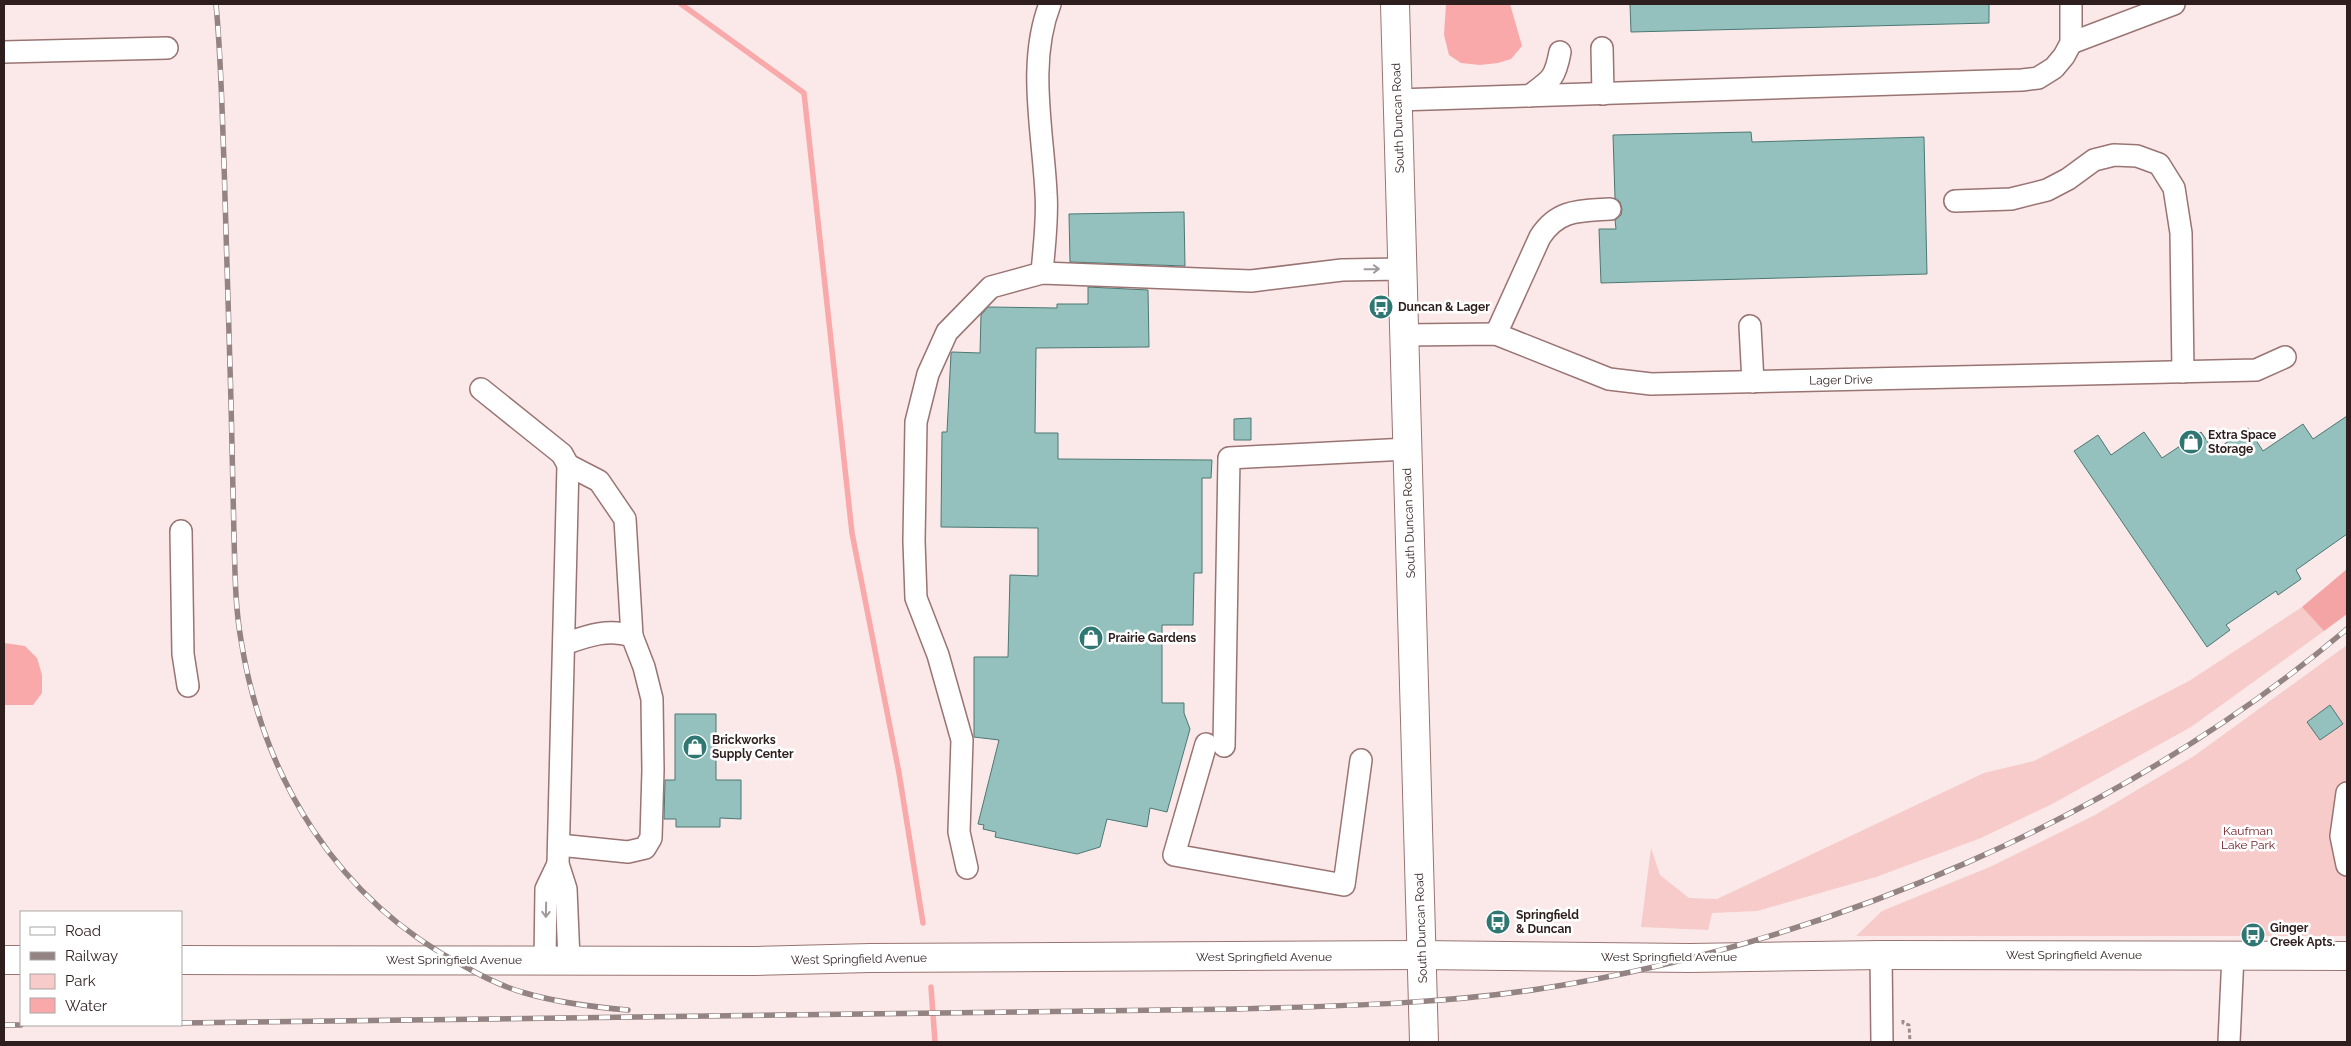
<svg xmlns="http://www.w3.org/2000/svg" width="2351" height="1046" viewBox="0 0 2351 1046" font-family="Raleway,sans-serif">
	<rect width="100%" height="100%" fill="#fae9e8"/>
	<!-- green -->
	<g fill="#f6cbca">
		<polygon points="2302,607 2324,631 2191,727 2052,804 1981,838 1876,877 1757,911 1712,913 1708,930 1641,927 1651,848 1660,875 1689,898 1717,899 1984,773 2034,761 2189,681"/>
		<polygon points="2347,645 2347,936 1856,936 1882,911 1992,866 2095,815 2194,756"/>
	</g>
	<!-- forest -->
	<polygon fill="#f4a4a4" points="2347,569 2347,614 2324,631 2302,607"/>
	<!-- water -->
	<g fill="#f9a9a9">
		<polygon points="1446,4 1510,4 1522,46 1511,59 1498,63 1480,65 1461,63 1449,55 1444,35"/>
		<polygon points="4,643 25,646 37,658 42,675 42,693 33,705 4,705"/>
	</g>
	<g fill="none" stroke-linecap="round" stroke-linejoin="round">
		<!-- stream -->
		<g stroke="#f9a9a9" stroke-width="5.5">
			<polyline points="681,4 804,93 852,533 899,773 923,923"/>
			<polyline points="931,987 935,1042"/>
		</g>
	</g>
	<!-- building -->
	<g fill="#94c1bd" stroke="#4c7773">
		<polygon points="1630,4 1989,4 1989,23 1631,32"/>
		<polygon points="1751,132 1752,142 1924,137 1927,274 1601,283 1599,229 1616,229 1615,220 1621,215 1622,209 1620,202 1615,198 1613,135"/>
		<polygon points="1184,212 1185,266 1070,262 1069,214"/>
		<polygon points="1088,287 1148,290 1149,347 1036,348 1035,433 1058,433 1058,459 1212,460 1211,478 1202,478 1202,573 1194,573 1193,625 1162,625 1162,703 1184,703 1184,713 1190,729 1167,812 1150,808 1147,827 1107,819 1100,847 1077,854 995,837 996,832 983,829 984,825 978,824 999,740 974,737 974,657 1008,657 1010,575 1038,576 1038,528 941,527 942,432 947,432 951,354 952,352 980,353 981,315 988,307 1057,308 1057,304 1088,304"/>
		<polygon points="2347,416 2347,534 2296,570 2301,579 2278,595 2276,591 2226,625 2230,630 2207,647 2074,451 2098,435 2111,455 2144,432 2162,458 2201,432 2214,451 2248,428 2263,451 2303,424 2313,439"/>
		<polygon points="1251,418 1251,440 1234,440 1234,419"/>
		<polygon points="2330,705 2343,724 2320,740 2307,722"/>
		<polygon points="675,714 716,714 716,780 741,780 741,819 720,818 720,827 676,827 676,819 664,819 665,780 675,780"/>
	</g>
	<g fill="none" stroke-linecap="round" stroke-linejoin="round">
		<defs>
			<g id="minor">
				<polyline points="2071,43 2174,4"/>
				<polyline points="1602,48 1603,94"/>
				<polyline points="4,52 167,48"/>
				<path d="M1529,96C1551,80 1555,79 1560,52"/>
				<polyline points="1397,100 2022,80 2038,78 2054,68 2064,56 2071,43 2071,4"/>
				<polyline points="1955,201 2011,199 2047,190 2068,179 2094,160 2114,155 2137,156 2159,164 2174,188 2181,233 2183,372"/>
				<path d="M1042,273C1044,247 1048,219 1046,193C1043,131 1027,63 1050,4"/>
				<polyline points="1750,326 1753,382"/>
				<path d="M1496,334L1540,237C1558,209 1580,211 1610,209"/>
				<polyline points="1404,335 1496,334 1609,379 1651,384 2256,370 2285,357"/>
				<polyline points="481,389 562,454 568,465 558,864 566,889 569,960"/>
				<polyline points="568,465 599,481 625,519 632,636"/>
				<polyline points="181,531 183,654 188,686"/>
				<polyline points="1206,744 1174,855 1344,885 1361,760"/>
				<polyline points="1224,746 1229,458 1407,449"/>
				<polyline points="2347,793 2341,836 2347,865"/>
				<path d="M559,845L628,852L645,848L651,838L653,770L652,699L644,667L632,636C608,628 587,636 564,644"/>
				<polyline points="967,868 959,832 962,740 938,655 916,598 914,541 916,422 928,374 947,332 991,287 1042,273 1251,281 1342,270 1402,269"/>
				<polyline points="1881,955 1882,1042"/>
				<polyline points="545,960 546,889 558,864"/>
				<polyline points="2229,1042 2233,955"/>
			</g>
			<g id="major">
				<polyline points="1395,4 1424,1042"/>
				<polyline points="4,960 21,960"/>
				<polyline points="181,960 755,961 870,958 1422,955 1690,958 1881,955 2347,956"/>
			</g>
		</defs>
		<!-- minor casing -->
		<use href="#minor" stroke="#997473" stroke-width="24"/>
		<!-- major casing -->
		<use href="#major" stroke="#997473" stroke-width="30"/>
		<!-- path -->
		<polyline stroke="#9b8b8a" stroke-width="3" stroke-dasharray="4 2.5" stroke-linecap="butt" points="1903,1020 1903,1023 1909,1025 1910,1042"/>
		<!-- minor -->
		<use href="#minor" stroke="#fff" stroke-width="21"/>
		<!-- major -->
		<use href="#major" stroke="#fff" stroke-width="28"/>
		<defs>
			<g id="rail">
				<path d="M216,4C221,57 222,110 224,163C226,242 229,322 231,402C232,447 233,491 234,536C235,571 235,606 241,640C263,778 337,900 464,966C483,977 504,987 525,993C559,1003 593,1007 628,1010"/>
				<path d="M181,1023L1239,1009C1339,1006 1440,1004 1539,989C1826,944 2124,817 2347,629"/>
				<polyline points="4,1025 21,1025"/>
			</g>
		</defs>
		<!-- rail casing -->
		<use href="#rail" stroke="#938382" stroke-width="5.5"/>
		<!-- rail -->
		<use href="#rail" stroke="#fff" stroke-width="4" stroke-dasharray="11" stroke-linecap="butt"/>
	</g>
	<!-- one-way arrows -->
	<defs><path id="oneway-shaft" d="M-6 0H5M1.5-3L5.5 0L1.5 3" fill="none" stroke-width="1.6" stroke-linecap="round" stroke-linejoin="round" transform="scale(1.25)"/></defs>
	<g stroke="#a19a9a">
		<use href="#oneway-shaft" transform="translate(1372 269) rotate(-1)"/>
		<use href="#oneway-shaft" transform="translate(546 910) rotate(91)"/>
	</g>
	<!-- icons -->
	<defs>
		<symbol id="bus-disc" viewBox="-11 -11 22 22"><circle r="9.5" fill="#2e7772" stroke="#fff"/><path d="M-5-6H5V4H4V6H2V4H-2V6H-4V4H-5ZM-3.5-4V0h7V-4ZM-3.5 1.2v1.5H-2V1.2ZM2 1.2v1.5H3.5V1.2Z" fill="#fff"/></symbol>
		<symbol id="shop-disc" viewBox="-11 -11 22 22"><circle r="9.5" fill="#2e7772" stroke="#fff"/><path d="M-5-2.5h2.3a2.7 3.5 0 0 1 5.4 0H5L5.5 6h-11ZM-1.5-2.5h3a1.5 2.3 0 0 0-3 0Z" fill="#fff"/></symbol>
	</defs>
	<g fill-rule="evenodd">
		<use href="#bus-disc" x="1367" y="293" width="28" height="28"/>
		<use href="#shop-disc" x="2177" y="428" width="28" height="28"/>
		<use href="#shop-disc" x="1077" y="624" width="28" height="28"/>
		<use href="#shop-disc" x="681" y="733" width="28" height="28"/>
		<use href="#bus-disc" x="1484" y="908" width="28" height="28"/>
		<use href="#bus-disc" x="2239" y="921" width="28" height="28"/>
	</g>
	<g text-anchor="middle" stroke-width="5" stroke-linejoin="round" paint-order="stroke">
		<!-- street labels -->
		<g font-size="12" fill="#2e1f1e" stroke="#fff">
			<text transform="translate(1398 118) rotate(-92)" y="4">South Duncan Road</text>
			<text transform="translate(1841 380) rotate(-1)" y="4">Lager Drive</text>
			<text transform="translate(1409 523) rotate(-92)" y="4">South Duncan Road</text>
			<text transform="translate(1421 928) rotate(-92)" y="4">South Duncan Road</text>
			<text x="2074" y="959">West Springfield Avenue</text>
			<text x="1264" y="961">West Springfield Avenue</text>
			<text x="1669" y="961">West Springfield Avenue</text>
			<text transform="translate(859 959) rotate(-1)" y="4">West Springfield Avenue</text>
			<text x="454" y="964">West Springfield Avenue</text>
		</g>
		<!-- poi labels -->
		<g font-size="12" font-weight="bold" fill="#2e1f1e" stroke="#fff" text-anchor="start">
			<text x="1398" y="311">Duncan &amp; Lager</text>
			<text x="2208" y="439">Extra Space<tspan x="2208" dy="14">Storage</tspan></text>
			<text x="1108" y="642">Prairie Gardens</text>
			<text x="712" y="744">Brickworks<tspan x="712" dy="14">Supply Center</tspan></text>
			<text x="1516" y="919">Springfield<tspan x="1516" dy="14">&amp; Duncan</tspan></text>
			<text x="2270" y="932">Ginger<tspan x="2270" dy="14">Creek Apts.</tspan></text>
		</g>
		<!-- park labels -->
		<g font-size="12" fill="#6c1620" stroke="#fff">
			<text x="2248" y="835">Kaufman<tspan x="2248" dy="14">Lake Park</tspan></text>
		</g>
	</g>
	<!-- border -->
	<rect width="2351" height="1046" fill="none" stroke="#2e1f1e" stroke-width="10"/>
	<!-- legend -->
	<rect x="20" y="911" width="162" height="115" fill="#ffffff" stroke="#aba5a5"/>
	<rect x="30" y="927" width="25" height="8" fill="#ffffff" stroke="#aba5a5"/>
	<text x="65" y="936" font-size="15" fill="#2e1f1e">Road</text>
	<rect x="30" y="952" width="25" height="8" fill="#938382" stroke="#aba5a5"/>
	<text x="65" y="961" font-size="15" fill="#2e1f1e">Railway</text>
	<rect x="30" y="974" width="25" height="15" fill="#f6cbca" stroke="#aba5a5"/>
	<text x="65" y="986" font-size="15" fill="#2e1f1e">Park</text>
	<rect x="30" y="998" width="25" height="15" fill="#f9a9a9" stroke="#aba5a5"/>
	<text x="65" y="1011" font-size="15" fill="#2e1f1e">Water</text>
</svg>
